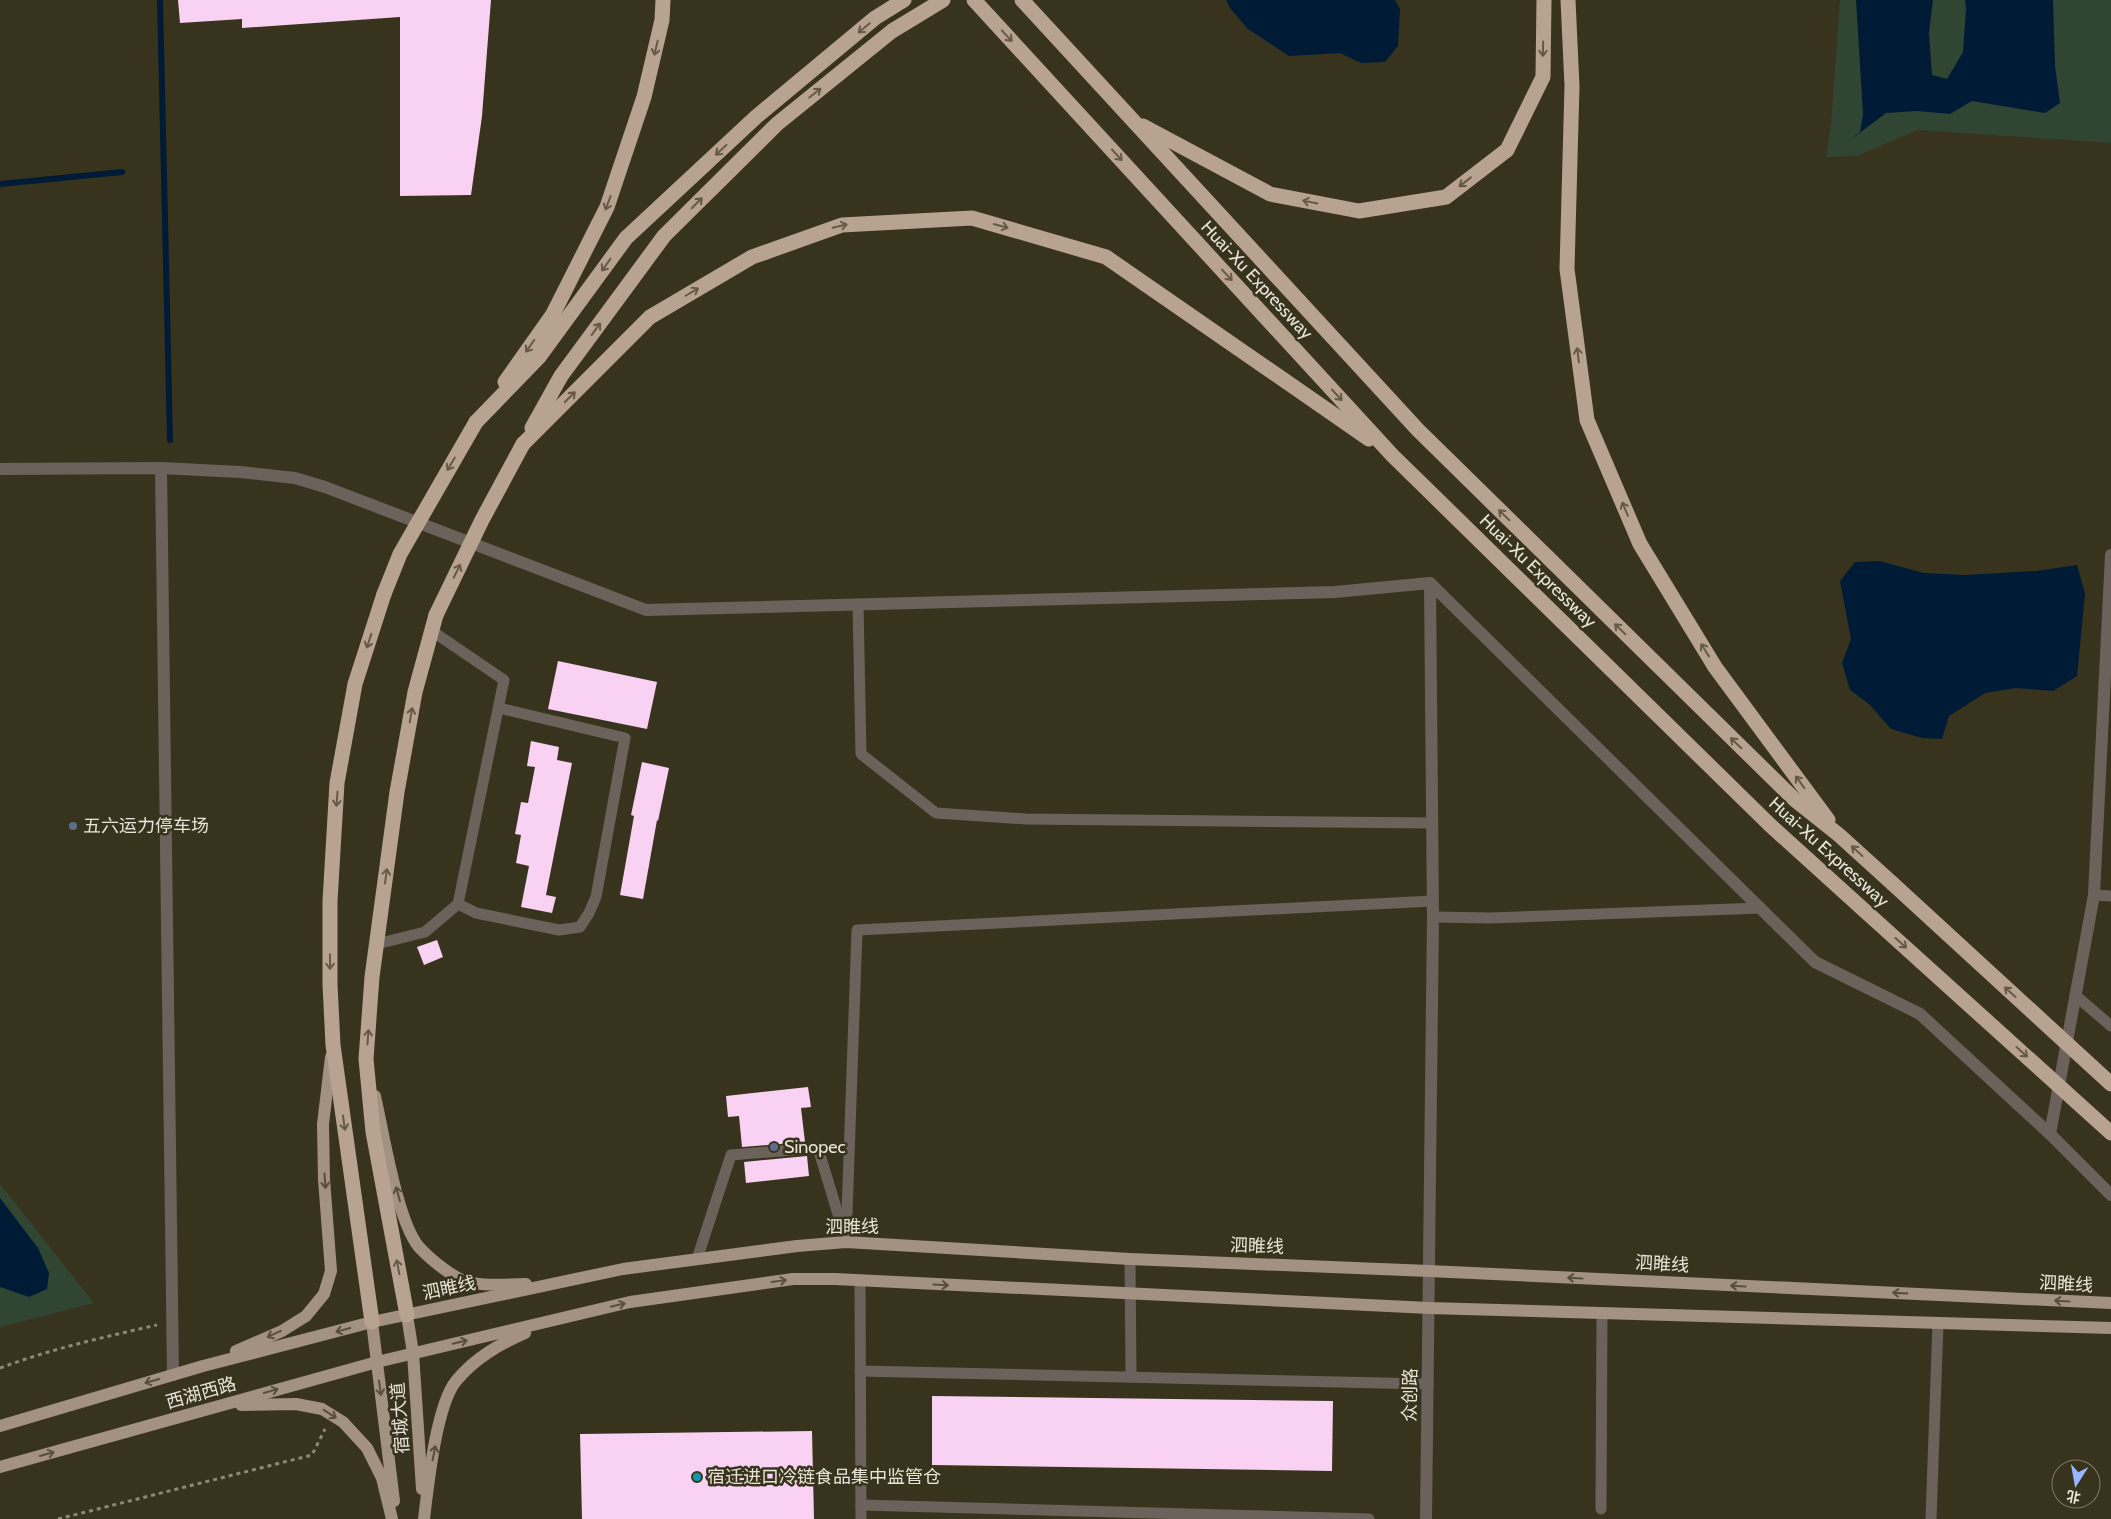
<svg xmlns="http://www.w3.org/2000/svg" width="2111" height="1519" viewBox="0 0 2111 1519" font-family="Cabin,'Noto Sans SC',sans-serif">
	<rect width="100%" height="100%" fill="#38331d"/>
	<!-- green -->
	<g fill="#304633">
		<polygon points="1840,0 2111,0 2111,143 1917,130 1857,156 1826,157 1831,124"/>
		<polygon points="0,1184 94,1303 0,1327"/>
	</g>
	<!-- water -->
	<g fill="#001b35">
		<polygon points="1226,0 1395,0 1400,9 1398,46 1385,62 1361,63 1340,53 1289,56 1248,29 1230,8"/>
		<polygon points="1856,0 1933,0 1929,33 1932,75 1947,79 1963,52 1966,9 1965,0 2053,0 2055,66 2060,103 2045,113 1972,101 1950,114 1917,111 1886,113 1845,144 1860,132 1863,114"/>
		<polygon points="1879,561 1924,573 1965,575 2036,571 2077,565 2085,594 2077,676 2053,691 2016,688 1985,693 1949,716 1942,739 1922,738 1891,729 1869,704 1850,690 1842,663 1851,639 1840,581 1855,562"/>
		<polygon points="0,1198 38,1248 49,1273 47,1289 29,1297 0,1287"/>
	</g>
	<g fill="none" stroke-linecap="round" stroke-linejoin="round">
		<!-- stream -->
		<g stroke="#001b35" stroke-width="6">
			<polyline points="160,0 170,440"/>
			<polyline points="0,184 122,172"/>
		</g>
	</g>
	<!-- building -->
	<g fill="#f8d1f3">
		<polygon points="178,0 491,0 482,116 471,195 400,196 400,17 242,28 242,19 180,23"/>
		<polygon points="558,661 657,682 647,729 548,709"/>
		<polygon points="531,741 559,747 557,760 572,763 546,895 556,897 552,913 521,907 529,866 516,863 521,835 515,834 521,802 528,803 535,767 527,766"/>
		<polygon points="642,762 669,768 658,821 657,820 643,899 620,895 634,816 631,815"/>
		<polygon points="437,940 443,957 424,965 417,947"/>
		<polygon points="808,1087 811,1107 801,1108 805,1142 742,1147 739,1116 728,1117 726,1096"/>
		<polygon points="807,1156 809,1176 746,1183 744,1162"/>
		<polygon points="932,1396 1333,1401 1332,1471 932,1465"/>
		<polygon points="812,1431 814,1519 582,1519 580,1434"/>
	</g>
	<g fill="none" stroke-linecap="round" stroke-linejoin="round">
		<!-- path -->
		<g stroke="#8d8977" stroke-width="3" stroke-dasharray="4 4" stroke-linecap="butt">
			<path d="M0,1368C51,1349 104,1337 157,1325"/>
			<polyline points="58,1519 312,1455 325,1429"/>
		</g>
		<!-- lane -->
		<g stroke="#6b635b" stroke-width="11">
			<polyline points="858,604 861,754 936,813 1026,819 1432,823"/>
			<polyline points="2094,895 2111,896"/>
			<polyline points="458,904 476,913 559,930 580,927 589,913 596,897 625,738 499,708"/>
			<polyline points="1433,917 1490,918 1761,908"/>
			<polyline points="377,944 425,932 458,904 504,680 432,631"/>
			<polyline points="2075,995 2111,1026"/>
			<polyline points="846,1242 857,930 1433,901"/>
			<polyline points="697,1259 731,1155 818,1148 844,1234"/>
			<polyline points="1130,1259 1131,1377"/>
			<polyline points="860,1281 861,1519"/>
			<polyline points="860,1371 1428,1384"/>
			<polyline points="861,1505 1369,1519"/>
			<polyline points="1601,1509 1602,1313"/>
			<polyline points="1931,1519 1938,1323"/>
		</g>
		<!-- street -->
		<g stroke="#6b635b" stroke-width="12">
			<polyline points="161,468 240,472 295,478 325,487 646,610 1335,592 1430,583 1433,917 1426,1519"/>
			<polyline points="0,469 161,468 173,1375"/>
			<polyline points="2111,555 2094,895 2050,1134 2111,1195"/>
			<polyline points="1430,583 1815,962 1920,1014 2050,1134"/>
		</g>
		<!-- primary -->
		<g stroke="#a39182" stroke-width="12">
			<path d="M375,1096C383,1131 397,1221 419,1247C428,1257 445,1271 458,1278C478,1288 505,1284 526,1284"/>
			<polyline points="407,1315 413,1353 422,1489"/>
			<polyline points="372,1322 394,1501"/>
			<polyline points="236,1351 282,1331 306,1316 324,1294 331,1271 324,1179 323,1124 331,1057"/>
			<polyline points="241,1405 296,1404 322,1409 343,1422 367,1448 382,1478 392,1519"/>
			<polyline points="0,1426 203,1366 372,1322 623,1269 797,1246 846,1242 1130,1259 1429,1271 2111,1303"/>
			<polyline points="0,1467 377,1362 630,1302 793,1279 835,1279 1429,1308 2111,1328"/>
			<path d="M424,1519C428,1486 436,1406 456,1381C475,1358 498,1345 525,1333"/>
		</g>
		<!-- highway -->
		<g stroke="#b8a391" stroke-width="15">
			<polyline points="974,0 1392,455 1770,825 1865,911"/>
			<polyline points="1022,0 1418,430 1795,800 1839,835 1893,884"/>
			<polyline points="1568,0 1572,86 1567,269 1587,420 1640,544 1715,667 1828,820"/>
			<polyline points="1143,126 1270,194 1359,211 1446,197 1507,150 1543,77 1544,0"/>
			<polyline points="505,382 553,314 607,207 644,97 662,20 663,0"/>
			<polyline points="476,422 539,357 626,238 756,117 875,18 904,0"/>
			<polyline points="532,428 561,376 664,236 777,124 892,31 943,0"/>
			<polyline points="523,444 650,317 752,257 842,225 972,218 1106,257 1369,439"/>
			<polyline points="407,1315 373,1132 366,1059 372,977 397,792 415,692 436,615"/>
			<polyline points="372,1322 333,1045 330,984 330,901 337,783 355,684 384,594"/>
		</g>
		<!-- highway-bridge -->
		<g stroke="#b8a391" stroke-width="15">
			<polyline points="384,594 400,554 476,422"/>
			<polyline points="436,615 482,520 523,444"/>
			<polyline points="1893,884 2111,1084"/>
			<polyline points="1865,911 2111,1133"/>
		</g>
	</g>
	<!-- one-way arrows -->
	<defs><path id="oneway-shaft" d="M-6 0H5M1.5-3L5.5 0L1.5 3" fill="none" stroke-width="1.6" stroke-linecap="round" stroke-linejoin="round" transform="scale(1.25)"/></defs>
	<g stroke="#655a46">
		<use href="#oneway-shaft" transform="translate(864 28) rotate(140)"/>
		<use href="#oneway-shaft" transform="translate(1007 36) rotate(47)"/>
		<use href="#oneway-shaft" transform="translate(656 48) rotate(103)"/>
		<use href="#oneway-shaft" transform="translate(1543 49) rotate(91)"/>
		<use href="#oneway-shaft" transform="translate(815 93) rotate(-39)"/>
		<use href="#oneway-shaft" transform="translate(721 150) rotate(137)"/>
		<use href="#oneway-shaft" transform="translate(1117 155) rotate(47)"/>
		<use href="#oneway-shaft" transform="translate(1465 182) rotate(142)"/>
		<use href="#oneway-shaft" transform="translate(1310 202) rotate(-169)"/>
		<use href="#oneway-shaft" transform="translate(608 203) rotate(111)"/>
		<use href="#oneway-shaft" transform="translate(697 203) rotate(-45)"/>
		<use href="#oneway-shaft" transform="translate(840 226) rotate(-14)"/>
		<use href="#oneway-shaft" transform="translate(1001 226) rotate(16)"/>
		<use href="#oneway-shaft" transform="translate(606 265) rotate(126)"/>
		<use href="#oneway-shaft" transform="translate(1227 275) rotate(47)"/>
		<use href="#oneway-shaft" transform="translate(692 292) rotate(-30)"/>
		<use href="#oneway-shaft" transform="translate(596 329) rotate(-54)"/>
		<use href="#oneway-shaft" transform="translate(530 346) rotate(125)"/>
		<use href="#oneway-shaft" transform="translate(1578 355) rotate(-97)"/>
		<use href="#oneway-shaft" transform="translate(1337 395) rotate(47)"/>
		<use href="#oneway-shaft" transform="translate(570 397) rotate(-45)"/>
		<use href="#oneway-shaft" transform="translate(451 464) rotate(121)"/>
		<use href="#oneway-shaft" transform="translate(1625 509) rotate(-113)"/>
		<use href="#oneway-shaft" transform="translate(1504 515) rotate(-136)"/>
		<use href="#oneway-shaft" transform="translate(457 571) rotate(-64)"/>
		<use href="#oneway-shaft" transform="translate(1620 629) rotate(-136)"/>
		<use href="#oneway-shaft" transform="translate(369 641) rotate(108)"/>
		<use href="#oneway-shaft" transform="translate(1705 650) rotate(-122)"/>
		<use href="#oneway-shaft" transform="translate(411 715) rotate(-80)"/>
		<use href="#oneway-shaft" transform="translate(1736 743) rotate(-136)"/>
		<use href="#oneway-shaft" transform="translate(1800 782) rotate(-126)"/>
		<use href="#oneway-shaft" transform="translate(337 799) rotate(94)"/>
		<use href="#oneway-shaft" transform="translate(1857 851) rotate(-137)"/>
		<use href="#oneway-shaft" transform="translate(386 876) rotate(-82)"/>
		<use href="#oneway-shaft" transform="translate(1901 943) rotate(42)"/>
		<use href="#oneway-shaft" transform="translate(330 962) rotate(90)"/>
		<use href="#oneway-shaft" transform="translate(2010 992) rotate(-138)"/>
		<use href="#oneway-shaft" transform="translate(368 1037) rotate(-86)"/>
		<use href="#oneway-shaft" transform="translate(2022 1052) rotate(42)"/>
		<use href="#oneway-shaft" transform="translate(344 1123) rotate(82)"/>
		<use href="#oneway-shaft" transform="translate(398 1267) rotate(-101)"/>
	</g>
	<g stroke="#584f3b">
		<use href="#oneway-shaft" transform="translate(325 1181) rotate(86)"/>
		<use href="#oneway-shaft" transform="translate(398 1194) rotate(-105)"/>
		<use href="#oneway-shaft" transform="translate(1575 1278) rotate(-177)"/>
		<use href="#oneway-shaft" transform="translate(779 1281) rotate(-8)"/>
		<use href="#oneway-shaft" transform="translate(941 1285) rotate(3)"/>
		<use href="#oneway-shaft" transform="translate(1738 1286) rotate(-177)"/>
		<use href="#oneway-shaft" transform="translate(1900 1293) rotate(-177)"/>
		<use href="#oneway-shaft" transform="translate(2062 1301) rotate(-177)"/>
		<use href="#oneway-shaft" transform="translate(618 1305) rotate(-13)"/>
		<use href="#oneway-shaft" transform="translate(343 1330) rotate(165)"/>
		<use href="#oneway-shaft" transform="translate(274 1334) rotate(155)"/>
		<use href="#oneway-shaft" transform="translate(460 1342) rotate(-13)"/>
		<use href="#oneway-shaft" transform="translate(152 1381) rotate(164)"/>
		<use href="#oneway-shaft" transform="translate(380 1388) rotate(82)"/>
		<use href="#oneway-shaft" transform="translate(271 1391) rotate(-16)"/>
		<use href="#oneway-shaft" transform="translate(330 1414) rotate(33)"/>
		<use href="#oneway-shaft" transform="translate(434 1453) rotate(-79)"/>
		<use href="#oneway-shaft" transform="translate(47 1454) rotate(-16)"/>
	</g>
	<!-- markers -->
	<g fill="#5c6f8a" stroke="#38331d" stroke-width="2">
		<circle cx="73" cy="826" r="5"/>
		<circle cx="774" cy="1147" r="5"/>
	</g>
	<circle fill="#0f9aa8" stroke="#38331d" stroke-width="2" cx="697" cy="1477" r="5"/>
	<g text-anchor="middle" stroke-width="5" stroke-linejoin="round" paint-order="stroke">
		<!-- street labels -->
		<g font-size="18" fill="#e7e4d7" stroke="#38331d">
			<text transform="translate(1257 280) rotate(47)" y="6">Huai-Xu Expressway</text>
			<text transform="translate(1538 571) rotate(44)" y="6">Huai-Xu Expressway</text>
			<text transform="translate(1829 852) rotate(42)" y="6">Huai-Xu Expressway</text>
			<text x="852" y="1233">泗睢线</text>
			<text transform="translate(1257 1246) rotate(2)" y="6">泗睢线</text>
			<text transform="translate(1662 1264) rotate(3)" y="6">泗睢线</text>
			<text transform="translate(2066 1284) rotate(3)" y="6">泗睢线</text>
			<text transform="translate(449 1288) rotate(-12)" y="6">泗睢线</text>
			<text transform="translate(201 1393) rotate(-16)" y="6">西湖西路</text>
			<text transform="translate(1410 1395) rotate(-89)" y="6">众创路</text>
			<text transform="translate(400 1418) rotate(-94)" y="6">宿城大道</text>
		</g>
		<!-- poi labels -->
		<g font-size="18" fill="#e7e4d7" stroke="#38331d" text-anchor="start">
			<text x="83" y="832">五六运力停车场</text>
			<text x="784" y="1153">Sinopec</text>
			<text x="707" y="1483">宿迁进口冷链食品集中监管仓</text>
		</g>
	</g>
	<!-- north arrow -->
	<g transform="translate(2076 1484) rotate(191)"><circle r="24" fill="#38331d" stroke="#7e7a67"/>
	<path d="M0-4L9 19L0 12L-9 19Z" fill="#98b5fd"/>
	<text y="-8" font-size="14" font-weight="bold" text-anchor="middle" fill="#e7e4d7">北</text>
	</g>
</svg>
